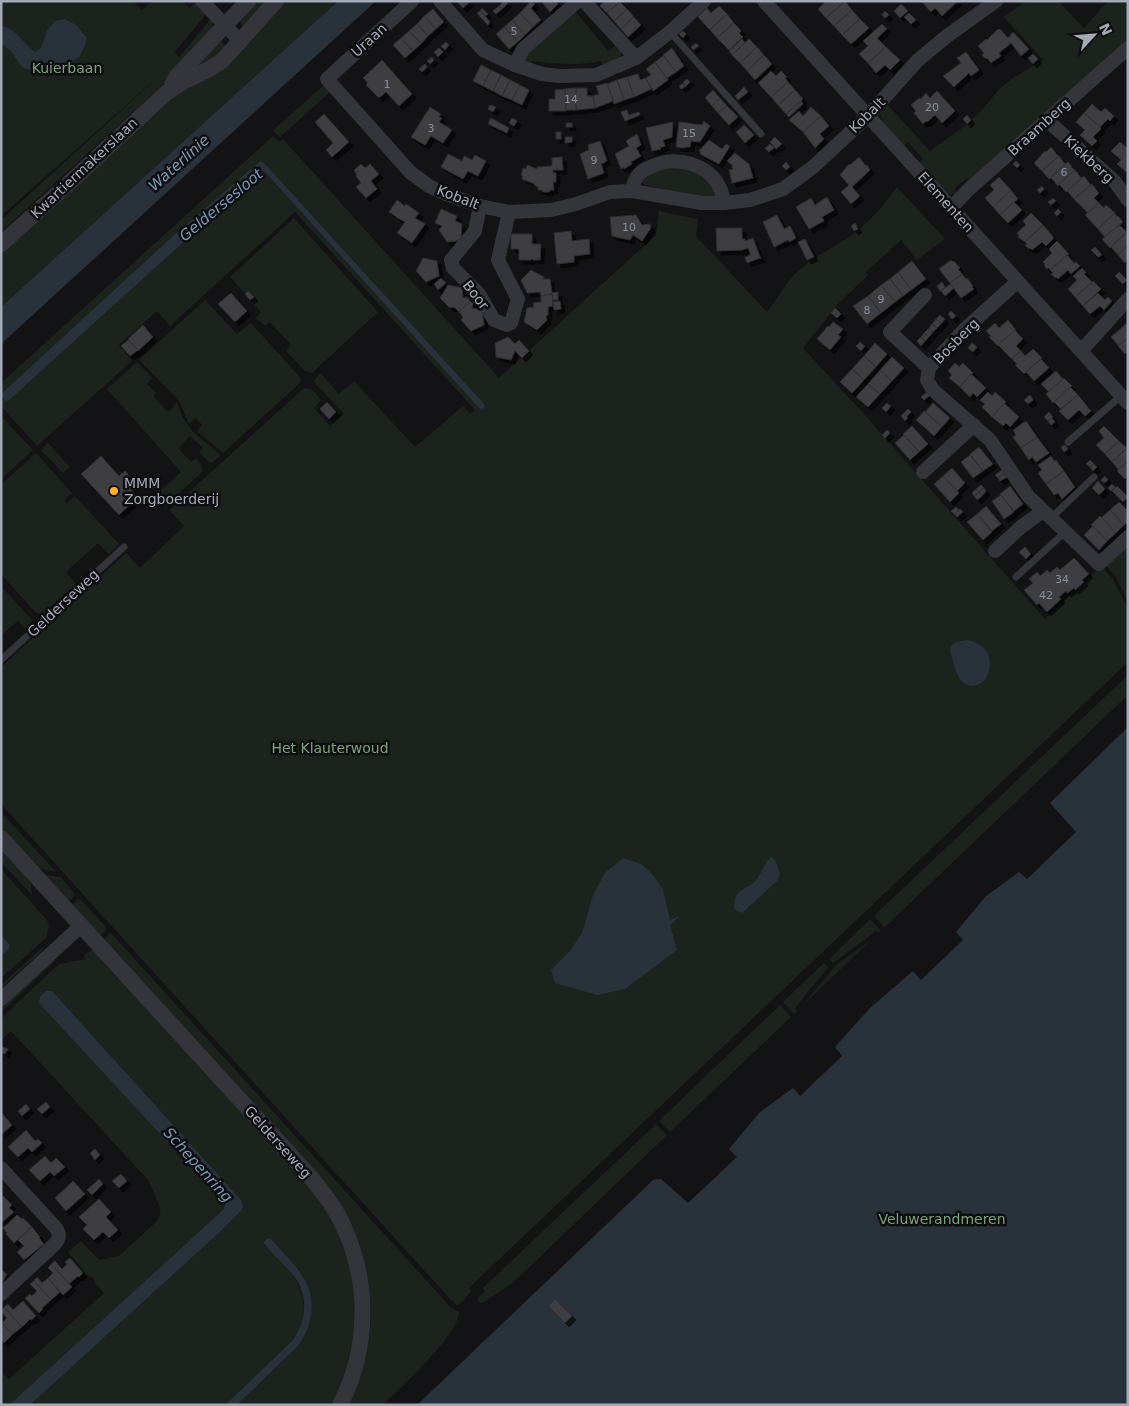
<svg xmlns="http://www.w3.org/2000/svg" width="1129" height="1406" viewBox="0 0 1129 1406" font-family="'DejaVu Sans',sans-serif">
	<defs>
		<filter id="shadow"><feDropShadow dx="4" dy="4" stdDeviation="0" flood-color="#0009"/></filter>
	</defs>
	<rect width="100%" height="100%" fill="#131315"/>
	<!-- green -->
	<g fill="#1b231c" fill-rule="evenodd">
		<polygon points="1,1 133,1 142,10 152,1 185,1 184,3 189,8 196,2 206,14 175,52 179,57 210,20 211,19 213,22 211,34 178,71 1,232 1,220 167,69 1,216"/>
		<polygon points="252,1 270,1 243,26 241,24 239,20"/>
		<polygon points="280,1 338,1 1,307 1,252"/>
		<polygon points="1026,1 1058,1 1084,28 1108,1 1128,1 1128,42 972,183 967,178 954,189 958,194 949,194 945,192 919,163 923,159 908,142 904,146 883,123 880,114 887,104 930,151 966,125 980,112 1000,88 1013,78 1043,60 1004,17"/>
		<path d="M574,10L608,51L616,45L622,53L621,59L603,66L601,61C577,66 557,64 532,61L531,65L525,63L522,58Z"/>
		<polygon points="221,41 226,46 224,53 190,69"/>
		<polygon points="323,86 325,86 330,92 280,137 273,130"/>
		<path d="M273,136L279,142L283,139L499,378L656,235L659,211L698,219L696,236L767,312C777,299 786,283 797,272C812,257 832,249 849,237C868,224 883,206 897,187L945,239L917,260L901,240L866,272L868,275L838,304L803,348L863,413L1045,619L1101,566L1113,579L1128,608V662L469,1288L471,1291C467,1295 463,1304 457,1305L450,1299L1,804V667L126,553L140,568L184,526L169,510L304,388C312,387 316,394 321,400L314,408L330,426L344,414L315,383L314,381L316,378L320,373L339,394L354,381L415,447L463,406L470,414L475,410L295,212L170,326L157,311L119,345L132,361L37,446L1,406V383ZM260,161L483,409L479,408L264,171H262L198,229L5,401L2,397V393L175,234ZM764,866L777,881L734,908C734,894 744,891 753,883C758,879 762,872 764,866Z"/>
		<polygon points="658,168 688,168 712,183 717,194 714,198 696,197 645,185 642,182 642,178"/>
		<polygon points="294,218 378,312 312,373 305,371 286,351 291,345 270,322 265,326 256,318 261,312 230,277"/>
		<polygon points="205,300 237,334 251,323 299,376 301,380 300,383 223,453 197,431 202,425 196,418 189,424 179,401 139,360"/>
		<path d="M137,362L152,378L147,384L156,393L153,396L168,412L177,403L183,418L193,432L221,455L213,462H209L199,452L203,448L190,436L178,448L191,462L196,458C200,463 204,466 202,472L165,506L156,495L181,472L107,389Z"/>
		<polygon points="1,416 33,450 1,479"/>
		<polygon points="48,443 70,467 63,473 41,450"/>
		<polygon points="36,453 72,493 64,500 67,503 75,496 119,544 109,554 98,543 66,572 76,584 44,613 40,614 35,612 1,574 1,485"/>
		<polygon points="1128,540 1128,601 1115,576 1104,563"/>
		<polygon points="1,586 31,619 32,622 25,629 18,621 1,635"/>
		<polygon points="1128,675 1128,695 884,928 874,916"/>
		<polygon points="1,812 56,872 46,870 37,867 1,827"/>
		<polygon points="1,846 30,877 32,895 1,862"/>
		<polygon points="1,869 47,920 49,925 46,938 1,978 1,955 8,951 10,945 1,935"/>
		<polygon points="45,875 61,877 74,893 75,896 69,901"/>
		<polygon points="78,899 81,900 106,927 106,930 100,936 72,905"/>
		<polygon points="870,919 881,931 879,933 876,931 833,963 829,959"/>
		<path d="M109,934H112L445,1301L450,1307L459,1312C459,1335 400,1388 383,1405H348C375,1347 378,1301 358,1240L103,940Z"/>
		<polygon points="871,940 803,1005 836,965"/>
		<polygon points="44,946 42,951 1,988 1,985"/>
		<path d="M94,949L304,1179L331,1214L352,1268L356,1329L343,1381L332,1405H237L298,1346L306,1333L311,1319L312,1309L299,1270L271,1239L268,1238C290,1271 321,1302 292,1341L225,1405H30L220,1232L242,1210L243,1207L242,1201L52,991L225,1204L224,1209L9,1405H1V1371L9,1379L104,1293L94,1282L95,1280L91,1276L89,1277L68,1252L81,1241L99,1260L119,1256L156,1222C160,1217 161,1213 160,1207L148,1180L11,1031L1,1040V1019L15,1005L59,964L86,959L84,955Z"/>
		<polygon points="56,960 1,1012 1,1006 50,962"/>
		<polygon points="824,963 828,967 795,1008 797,1011 794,1014 783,1002"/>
		<polygon points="780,1005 791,1017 670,1132 659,1121"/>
		<polygon points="656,1124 667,1135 515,1281 483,1303 478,1302 478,1298 485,1291 483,1288"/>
	</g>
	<!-- water -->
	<g fill="#29323a">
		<polygon points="338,1 376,1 1,344 1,307"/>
		<path d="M65,19L76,25L87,38L85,46L79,57L70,63L48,65L38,69L30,70L22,67L10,50L1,44V26C16,28 23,44 35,52L41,48L47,31L55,21Z"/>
		<polygon points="260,161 264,163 484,404 485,407 483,409 479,408 264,171 262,171 9,400 5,401 2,397 2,393 175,234"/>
		<path d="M968,640C984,644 993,654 989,671C987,676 986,680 981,683C963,693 957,675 953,662C952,657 949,651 951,647C954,641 962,641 968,640Z"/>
		<polygon points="1128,727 1128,1405 417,1405 652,1181 657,1179 661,1179 688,1203 737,1157 729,1149 759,1113 793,1088 800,1096 842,1056 835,1047 870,1008 913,971 921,980 963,940 956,932 986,896 1019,872 1027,879 1076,832 1050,803"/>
		<path d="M771,857L775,860L780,874L777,881L742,913L737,911L734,908C734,904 734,900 736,896C740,889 750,887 755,881C762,874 763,864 771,857Z"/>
		<polygon points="623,858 641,864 653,875 663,889 670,920 680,916 670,925 677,950 625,989 597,995 555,983 551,970 570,951 582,933 593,895 605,873"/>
		<polygon points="1,935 10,945 8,951 1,955"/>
		<polygon points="46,991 52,991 242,1201 243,1207 242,1210 220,1232 30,1405 9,1405 224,1209 225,1204 39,1003 40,997"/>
		<path d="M268,1238L271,1239C282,1252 296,1264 304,1279C317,1300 313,1326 298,1346L237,1405H225L292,1341C307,1321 309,1295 293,1275C284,1264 273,1255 264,1243V1242Z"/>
	</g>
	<!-- building -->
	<g fill="#3d3e43" stroke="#2d2d31" filter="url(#shadow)">
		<polygon points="456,1 471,1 463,8"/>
		<polygon points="504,1 508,3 502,9 499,6"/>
		<polygon points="531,1 535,4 531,8 541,20 533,27 520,13"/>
		<polygon points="541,1 556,1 558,4 550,12"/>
		<polygon points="604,1 620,1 620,2 607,13 600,6"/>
		<polygon points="826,1 843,2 845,1 826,18 818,9"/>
		<polygon points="845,1 852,10 834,26 826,18"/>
		<polygon points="923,1 958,1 942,16 935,8 931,12 922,2"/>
		<polygon points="620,2 627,9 614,21 607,13"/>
		<polygon points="901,4 908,11 900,18 894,11"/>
		<polygon points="499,6 502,9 496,14 493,11"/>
		<polygon points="719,6 727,14 710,30 698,17 707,8 711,13"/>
		<polygon points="482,8 488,14 485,16 480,11"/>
		<polygon points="433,9 444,22 436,29 424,16"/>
		<polygon points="627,9 634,17 621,29 614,21"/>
		<polygon points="852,10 860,19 842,35 834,26"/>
		<polygon points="480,11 485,16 482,19 477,13"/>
		<polygon points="885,11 889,15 885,18 882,15"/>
		<polygon points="520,13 533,27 525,35 512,20"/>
		<polygon points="909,13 916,20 911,24 904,17"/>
		<polygon points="727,14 734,23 717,38 710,30"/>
		<polygon points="424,16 436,29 428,36 417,24"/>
		<polygon points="485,16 490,22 488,25 482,19"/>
		<polygon points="634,17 641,25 628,37 621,29"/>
		<polygon points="860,19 869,28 851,44 842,35"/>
		<polygon points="512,20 525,35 518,42 504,27"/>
		<polygon points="734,23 741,31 739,33 743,37 729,50 717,38"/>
		<polygon points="417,24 428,36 421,44 409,31"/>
		<polygon points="882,24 887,29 877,38 886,47 868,63 859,54 868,46 863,41"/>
		<polygon points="504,27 518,42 509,49 496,34"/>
		<polygon points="998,29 999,30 1000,29 1008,38 1013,32 1029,49 1021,56 1011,43 999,53 1001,56 991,63 987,58 986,59 982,55 984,53 978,46 986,39 987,40"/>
		<polygon points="409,31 421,44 413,51 401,38"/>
		<polygon points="683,31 686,34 683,38 679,34"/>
		<polygon points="401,38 413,51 405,58 393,45"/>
		<polygon points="742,39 745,43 732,55 729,51"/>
		<polygon points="749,39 757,47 740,63 732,55"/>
		<polygon points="446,42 449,45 445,50 441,46"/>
		<polygon points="696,43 699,46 693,50 691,47"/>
		<polygon points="757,47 764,55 747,71 740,63"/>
		<polygon points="886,47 900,60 890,70 885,65 876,73 868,63"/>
		<polygon points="439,48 443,52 438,57 434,52"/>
		<polygon points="672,48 684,66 676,72 663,55"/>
		<polygon points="966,52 979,70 971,76 969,73 954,87 943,76 961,63 957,58"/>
		<polygon points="1033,54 1038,59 1033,64 1028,58"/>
		<polygon points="663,55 676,72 667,78 668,80 655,62 663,56"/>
		<polygon points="764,55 772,64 755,80 747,71"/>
		<polygon points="432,57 434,60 430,64 427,61"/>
		<polygon points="382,60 412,94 399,106 386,92 379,98 366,85 368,83 363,78"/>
		<polygon points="655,62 668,80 653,91 646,78 651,75 646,69"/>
		<polygon points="425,64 427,67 422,72 419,69"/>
		<polygon points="481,65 491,70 483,86 473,81"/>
		<polygon points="491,70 501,75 493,91 483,86"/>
		<polygon points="771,71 776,76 781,71 787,77 785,78 788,82 771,97 758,83"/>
		<polygon points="638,74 640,80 646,78 651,89 634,97 627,77"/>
		<polygon points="501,75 510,80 502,96 493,91"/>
		<polygon points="627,77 634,97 624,100 617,80"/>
		<polygon points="687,79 690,82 686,86 683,82"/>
		<polygon points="510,80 520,85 512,100 502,96"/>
		<polygon points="617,80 624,100 614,104 607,83 607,84"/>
		<polygon points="788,82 795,90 778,105 771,97"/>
		<polygon points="607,83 614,104 613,101 595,108 593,96 599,94 596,86"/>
		<polygon points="683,83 686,86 681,89 679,86"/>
		<polygon points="520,85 529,90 522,105 512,100"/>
		<polygon points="744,87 748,92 738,100 735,96"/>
		<polygon points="576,88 587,88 587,96 593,96 595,108 576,110"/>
		<polygon points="576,88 576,110 566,110 566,111 565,89"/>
		<polygon points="565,89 566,111 549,111 549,99 555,99 555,90"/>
		<polygon points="713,90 720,98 712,106 705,98"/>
		<polygon points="795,90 803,99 786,114 778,105"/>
		<polygon points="937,91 955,111 942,123 935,115 927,122 926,121 923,124 914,113 916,111 911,105 919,98 921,99 926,93 930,98"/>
		<polygon points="720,98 727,106 718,113 712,106"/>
		<polygon points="801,101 803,104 789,117 786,114"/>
		<polygon points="1092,104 1101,112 1105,108 1114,116 1110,121 1108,119 1100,127 1084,113"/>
		<polygon points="490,105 496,107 493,112 488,109"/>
		<polygon points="727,106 738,117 729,125 718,113"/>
		<polygon points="430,107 441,114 439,117 442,118 439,122 452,130 443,143 431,136 425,145 411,137"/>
		<polygon points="811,107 821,116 803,132 789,120 799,111 803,116"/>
		<polygon points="627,110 630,119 625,121 621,112"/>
		<polygon points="639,112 640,115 630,119 629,115"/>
		<polygon points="1084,113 1100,127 1101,129 1093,137 1097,141 1092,146 1080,135 1085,130 1076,122"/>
		<polygon points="324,114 349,142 332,157 326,150 333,143 315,122"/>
		<polygon points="967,115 971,120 967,124 963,119"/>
		<polygon points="821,116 829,126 820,134 824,139 815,148 803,132"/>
		<polygon points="491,118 509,128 507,133 488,124"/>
		<polygon points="512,118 517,121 514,126 509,123"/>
		<polygon points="704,121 710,126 700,142 691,141 690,147 685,147 685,148 676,147 679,122 702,125"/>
		<polygon points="673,122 672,137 663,140 665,146 660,148 661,149 652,151 646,128"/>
		<rect x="566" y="123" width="6" height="4"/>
		<polygon points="744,125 754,135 745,143 736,132"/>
		<rect x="556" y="132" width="5" height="7"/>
		<polygon points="637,134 641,145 636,148 641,156 631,162 632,164 624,169 623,167 621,169 615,154 629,146 626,141"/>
		<polygon points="565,137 572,137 572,142 565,143"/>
		<polygon points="775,137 782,144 776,149 770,142"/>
		<polygon points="709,140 722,149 726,144 730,146 719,164 700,154 701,152 699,151"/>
		<polygon points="600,141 607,161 601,164 604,173 588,179 580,154 589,150 588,145"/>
		<polygon points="1120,142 1128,149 1128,170 1126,172 1117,164 1121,160 1111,151"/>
		<polygon points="770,144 774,148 769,152 765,148"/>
		<polygon points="1051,147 1056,153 1055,153 1059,156 1042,171 1034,163 1045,151 1046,152"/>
		<polygon points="735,153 749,164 753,178 732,183 729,170 733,169 732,165 727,161"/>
		<polygon points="448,154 462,161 464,156 472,160 475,155 486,161 478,176 468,171 463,179 441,167"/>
		<polygon points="1059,156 1065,164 1068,162 1049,179 1042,171"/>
		<polygon points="562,157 563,170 553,170 553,173 556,173 556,182 553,182 554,190 550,190 549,192 543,192 542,190 538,190 538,187 534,185 535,184 522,179 523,176 521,175 523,168 526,169 527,165 537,169 537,167 552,166 552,158"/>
		<polygon points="859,157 866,166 867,165 870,170 852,187 860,196 851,204 841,192 849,185 840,175 849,164 850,165"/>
		<polygon points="1016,161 1020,165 1017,168 1013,164"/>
		<polygon points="786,162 790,167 786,170 782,166"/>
		<polygon points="1068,162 1072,167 1071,167 1075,170 1058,186 1051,178 1049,179"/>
		<polygon points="361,164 365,168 370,164 379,174 371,181 377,189 366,198 356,187 361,183 356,176 357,175 354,170"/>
		<polygon points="1075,170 1081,178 1084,176 1066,192 1059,184"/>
		<polygon points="1084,176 1090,184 1092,184 1074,199 1067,191"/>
		<polygon points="999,177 1011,190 993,207 985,198 994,190 990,185"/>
		<polygon points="1092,184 1099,193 1094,198 1099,203 1088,213 1074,199"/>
		<polygon points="1042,186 1044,189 1040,193 1037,190"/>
		<polygon points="1011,190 1018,199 1000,215 993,207"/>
		<polygon points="827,197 834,210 822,217 824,221 809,229 796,207 811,198 815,205"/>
		<polygon points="1053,198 1056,201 1051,205 1048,202"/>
		<polygon points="397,200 405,206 406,204 409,206 419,213 415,218 425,224 412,243 397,233 405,222 398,218 396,218 397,217 389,212"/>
		<polygon points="1014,202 1022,210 1008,223 1000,215"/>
		<polygon points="1099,203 1104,208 1106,205 1115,213 1098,229 1085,215"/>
		<polygon points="441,209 457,216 455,221 462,224 461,238 456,241 447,242 439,230 442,226 435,223"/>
		<polygon points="1058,209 1061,212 1057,216 1054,213"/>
		<polygon points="1031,213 1043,225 1025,242 1018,237 1019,235 1017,233 1026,225 1023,221"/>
		<polygon points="1115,213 1117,217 1118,216 1123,222 1105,237 1098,229"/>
		<polygon points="636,215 642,225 650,224 651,228 642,241 633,235 630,240 612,236 610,217"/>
		<polygon points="777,215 784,229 790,226 796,238 789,242 788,240 774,247 763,222"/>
		<polygon points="1123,222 1119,225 1127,232 1110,248 1102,239"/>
		<polygon points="855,223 858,229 854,231 851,226"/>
		<polygon points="1043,225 1054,238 1046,246 1042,242 1032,250 1030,248 1029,249 1025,245 1027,244 1025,242"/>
		<polygon points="716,228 742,228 742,239 745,239 745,241 753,238 761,259 760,258 747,263 745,257 751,255 748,248 742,250 717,251"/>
		<polygon points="571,231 572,241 589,239 590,254 574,256 574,262 557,264 554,233"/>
		<polygon points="1127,232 1128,245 1118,255 1111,247"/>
		<polygon points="511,234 532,234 532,244 541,244 540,260 533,260 533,259 531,259 531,260 519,260 519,249 511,249"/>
		<polygon points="805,239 814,257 807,260 798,242"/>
		<polygon points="1057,241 1069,254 1050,270 1049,268 1047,269 1044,265 1045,264 1043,262 1052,253 1049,249"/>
		<polygon points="1128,245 1128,260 1125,263 1118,255"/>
		<polygon points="1095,247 1102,255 1098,257 1091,250"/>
		<polygon points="1067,255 1074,263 1076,262 1080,266 1071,274 1068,270 1058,279 1056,277 1055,278 1051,274 1053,273 1050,270"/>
		<polygon points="423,258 437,261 439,276 426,282 416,271"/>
		<polygon points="951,260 953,262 954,261 960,268 958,269 962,274 950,283 939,269"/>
		<polygon points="912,261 926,279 911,290 898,272"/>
		<polygon points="1082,268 1086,273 1084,274 1092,282 1075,297 1068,289 1077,280 1073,276"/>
		<polygon points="531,270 544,277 543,279 550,279 552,294 541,296 540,292 527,293 521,280"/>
		<polygon points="898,272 911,290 903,296 890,279"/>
		<polygon points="1119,272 1127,280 1123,284 1115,276"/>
		<polygon points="962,274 966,279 967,278 973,286 972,287 974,289 961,298 950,283"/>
		<polygon points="441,278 446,283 438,290 434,284"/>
		<polygon points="890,279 903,296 895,302 881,285"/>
		<polygon points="1093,281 1101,289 1083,306 1075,297"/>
		<polygon points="942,282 945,287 940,291 937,286"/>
		<polygon points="950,284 954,288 945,296 941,291"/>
		<polygon points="448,285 462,288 463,298 467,297 470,301 459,312 454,307 450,308 440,298"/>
		<polygon points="881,285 895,302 881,313 868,296"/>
		<polygon points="248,291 254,297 250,300 245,294"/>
		<polygon points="558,292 558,300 552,300 551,293"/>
		<polygon points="231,293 247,311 235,322 218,304"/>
		<polygon points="1098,293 1105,300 1108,297 1112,301 1104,310 1100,306 1090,314 1083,306"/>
		<polygon points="552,294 553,306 548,307 548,315 546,316 547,320 537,330 524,322 527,308 534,307 533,303 541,302 541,296"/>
		<polygon points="868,296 881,313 867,324 853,306"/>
		<polygon points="470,301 473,304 472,308 482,310 484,325 471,331 461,320 463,317 459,312"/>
		<polygon points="560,301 561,309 554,310 553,302"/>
		<polygon points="835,308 841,314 837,318 831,313"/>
		<polygon points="951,311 956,316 952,319 948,314"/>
		<polygon points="940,315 945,319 941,324 936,319"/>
		<polygon points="936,319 941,324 937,328 932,324"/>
		<polygon points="1008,320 1016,330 998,346 989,337 991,336 986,331 995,323 999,328"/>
		<polygon points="833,322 843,329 838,335 841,337 830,350 817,339 828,326 829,327"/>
		<polygon points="932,324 937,328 933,332 929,328"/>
		<polygon points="1126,324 1128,326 1128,338 1119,346 1111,337"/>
		<polygon points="143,325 153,337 138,351 128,339"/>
		<polygon points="929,328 933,332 929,337 924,333"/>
		<polygon points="1015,330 1023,339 1016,346 1021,351 1012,359 998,345"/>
		<polygon points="924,333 929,337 925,341 921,337"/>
		<polygon points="508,337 515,344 519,340 529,351 522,358 515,351 511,360 496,357 495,343"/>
		<polygon points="921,337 925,341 921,346 917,341"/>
		<polygon points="1128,338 1128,352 1125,354 1118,346"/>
		<polygon points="128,340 138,350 130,356 121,346"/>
		<polygon points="860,342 865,346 861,351 856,346"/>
		<polygon points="875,343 887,354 876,367 864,356"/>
		<polygon points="972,343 977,347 973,352 968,348"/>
		<polygon points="1033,349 1042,358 1024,374 1015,365 1017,364 1012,359 1021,351 1025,356"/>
		<polygon points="864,356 876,367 864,380 852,369"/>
		<polygon points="892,357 904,368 892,381 880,370"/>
		<polygon points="1041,359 1049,368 1034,381 1026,372"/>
		<polygon points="955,363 959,367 963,363 973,373 960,387 949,378 952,375 948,371"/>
		<polygon points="852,369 864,380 852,393 840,382"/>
		<polygon points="880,370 892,381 880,394 868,384"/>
		<polygon points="1056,371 1063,379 1049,392 1041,384"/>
		<polygon points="971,374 986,388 977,397 973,393 970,397 960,387"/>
		<polygon points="1064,378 1072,386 1053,403 1046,394"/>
		<polygon points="868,384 880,394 868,407 856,397"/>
		<polygon points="1070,387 1078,395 1061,409 1054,402"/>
		<polygon points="927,392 930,395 924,400 921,397"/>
		<polygon points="988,392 992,396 995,392 1006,402 992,417 982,407 985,404 980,400"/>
		<polygon points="1030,395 1033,400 1028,404 1024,400"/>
		<polygon points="1078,395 1091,411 1085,416 1079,410 1068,420 1059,411"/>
		<polygon points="327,402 336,412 329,419 320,409"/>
		<polygon points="887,403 891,406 886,412 882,408"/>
		<polygon points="933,403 950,418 942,427 925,412"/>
		<polygon points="1004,403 1019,417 1010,427 1006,423 1003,426 992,417"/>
		<polygon points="908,409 911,412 907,416 904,413"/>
		<polygon points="924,411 942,427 934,436 916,420"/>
		<polygon points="1049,412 1053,417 1048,421 1044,417"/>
		<polygon points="904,413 908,418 905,421 901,416"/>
		<polygon points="1052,418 1055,422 1051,425 1048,421"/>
		<polygon points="1026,421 1037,437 1021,448 1013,437 1016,435 1013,430"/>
		<polygon points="912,426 928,444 919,452 903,434"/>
		<polygon points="1104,426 1119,441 1105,454 1096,445 1104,438 1099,431"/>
		<polygon points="887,430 890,433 885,438 882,435"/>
		<polygon points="904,435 919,452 910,460 895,443"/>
		<polygon points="1037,437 1049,453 1036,462 1032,457 1029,460 1021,448"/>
		<polygon points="1119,441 1127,448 1112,462 1105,454"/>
		<polygon points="1065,445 1068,449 1064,452 1061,447"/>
		<polygon points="979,447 993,464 983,471 970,454"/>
		<polygon points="1127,448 1128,448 1128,461 1119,470 1112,462"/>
		<polygon points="970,455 983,471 973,478 961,462"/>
		<polygon points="101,456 119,476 125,471 132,479 126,484 138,497 119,515 81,474"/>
		<polygon points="1051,456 1054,461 1056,460 1064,471 1046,484 1038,473 1042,470 1038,465"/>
		<polygon points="1090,460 1094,464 1090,467 1086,464"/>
		<polygon points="1128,461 1128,476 1125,479 1117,471"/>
		<polygon points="1094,464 1097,467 1093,471 1090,467"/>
		<polygon points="952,468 965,483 957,491 943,476"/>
		<polygon points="1002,470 1004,473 998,478 995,475"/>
		<polygon points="1064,471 1075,487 1062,499 1058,493 1054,495 1046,484"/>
		<polygon points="1004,473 1007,477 1000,481 998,478"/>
		<polygon points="943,476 959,493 950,502 934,484"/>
		<polygon points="1105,476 1108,480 1104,483 1101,480"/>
		<polygon points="1098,481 1105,489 1099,495 1092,488"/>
		<polygon points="1112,484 1115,487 1111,491 1108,488"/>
		<polygon points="981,485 984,488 979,492 976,489"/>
		<polygon points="1010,486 1023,504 1014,511 1000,494"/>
		<polygon points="1117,486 1128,497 1123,502 1112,491"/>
		<polygon points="984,488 986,491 982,496 979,492"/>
		<polygon points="976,489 979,492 974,496 972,493"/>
		<polygon points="979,492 982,496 977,500 974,496"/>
		<polygon points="1001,495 1014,512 1004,519 992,501"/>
		<polygon points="1119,502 1128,511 1128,522 1124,525 1110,510"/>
		<polygon points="986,506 1001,524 992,531 977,514"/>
		<polygon points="956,507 959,510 954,514 951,511"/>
		<polygon points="960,509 963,512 957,517 954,514"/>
		<polygon points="1110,510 1124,525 1116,533 1101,518"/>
		<polygon points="977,514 992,532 983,540 967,522"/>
		<polygon points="1100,516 1116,533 1107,541 1091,525"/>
		<polygon points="1093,526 1107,541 1099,550 1084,535"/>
		<polygon points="1025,547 1031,554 1026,559 1019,552"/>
		<polygon points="1074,558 1089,574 1082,580 1084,582 1075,590 1074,588 1067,593 1066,591 1059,597 1061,599 1047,612 1039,603 1037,605 1024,590 1033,583 1029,579 1037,572 1040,576 1047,570 1050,573 1057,567 1060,570"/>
		<polygon points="1,1046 8,1049 5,1054 1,1052"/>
		<polygon points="46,1102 50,1107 42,1114 37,1109"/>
		<polygon points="26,1104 30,1109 22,1116 18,1111"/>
		<polygon points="1,1112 12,1125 1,1135"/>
		<polygon points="26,1130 35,1141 38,1139 42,1143 32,1152 28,1148 18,1157 8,1147"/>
		<polygon points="95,1149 100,1155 95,1160 90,1153"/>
		<polygon points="45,1156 51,1163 56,1158 65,1167 54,1176 50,1172 40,1181 29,1170"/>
		<polygon points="121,1174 127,1181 119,1188 112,1181"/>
		<polygon points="99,1179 103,1184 92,1195 87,1190"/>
		<polygon points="73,1181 85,1194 66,1211 55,1198"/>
		<polygon points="3,1196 12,1205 9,1208 14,1212 1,1223 1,1198"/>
		<polygon points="99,1199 111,1212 106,1217 118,1230 109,1238 103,1232 94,1240 83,1229 87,1225 79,1217"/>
		<polygon points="17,1215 22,1219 23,1218 32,1227 14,1243 6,1234 7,1233 3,1228"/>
		<polygon points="32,1227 40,1237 39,1238 44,1244 24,1260 17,1252 24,1246 18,1240"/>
		<polygon points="70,1258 83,1273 79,1277 78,1276 69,1284 51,1264 55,1261 62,1269 67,1264 65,1262"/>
		<polygon points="51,1264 72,1287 63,1295 48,1278 53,1273 48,1268"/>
		<polygon points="1,1270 7,1274 3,1281 1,1280"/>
		<polygon points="37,1277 42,1283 48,1278 60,1292 51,1300 34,1281"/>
		<polygon points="34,1281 51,1300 42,1308 43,1309 39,1313 25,1298 30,1294 32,1296 37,1291 30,1284"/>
		<polygon points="555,1299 572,1316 565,1323 548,1306"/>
		<polygon points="23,1301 36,1316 31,1320 30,1319 22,1327 4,1307 8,1304 13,1310"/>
		<polygon points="4,1307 22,1327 13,1334 2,1323 7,1318 1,1311"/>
		<polygon points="2,1323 13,1334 4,1343 1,1340"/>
	</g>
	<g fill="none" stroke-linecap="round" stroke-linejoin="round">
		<!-- service -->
		<g stroke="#34353b" stroke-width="7">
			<polyline points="670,32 761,134"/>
			<polyline points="1068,442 1121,396"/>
			<polyline points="1051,518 1094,477"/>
			<polyline points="1016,577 1065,532"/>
			<polyline points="1,660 124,547"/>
		</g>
		<!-- minor -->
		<g stroke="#34353b" stroke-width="14">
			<polyline points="202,1 240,41"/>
			<polyline points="412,1 327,79 410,172 429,186 446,194 480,206 509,212 551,210 576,204 610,192 632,191 702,203 724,203 750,200 783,189 813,167 868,116 918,60 947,36 996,1"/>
			<polyline points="440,1 483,50 515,65 542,74 559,76 596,75 636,58 670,32 704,1"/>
			<polyline points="584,1 636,58"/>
			<polyline points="764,1 1128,403"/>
			<polyline points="515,65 523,49 578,1"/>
			<polyline points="1047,120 1115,182 1128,200"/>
			<path d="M632,191C633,187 634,180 637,177C640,171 647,168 653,166C676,155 709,164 720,188C722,192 723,198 724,203"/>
			<polyline points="480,206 475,231 451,260 453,268 479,294 494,320 507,325 511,323 518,299 498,260 509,212"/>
			<polyline points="951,208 968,190 1128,48"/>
			<polyline points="1017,282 964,330 929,368 927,380 933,390 990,440 1028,496 1099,564 1128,537"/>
			<polyline points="925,295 890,332 929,368"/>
			<polyline points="1081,351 1128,299"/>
			<polyline points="923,472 974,425"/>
			<polyline points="995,551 1021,527 1043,511"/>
			<polyline points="1,999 82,925"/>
			<path d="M1,1168L56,1228C61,1235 59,1240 54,1245L1,1294"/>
		</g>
		<!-- tertiary -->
		<g stroke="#34353b" stroke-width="16">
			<polyline points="172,85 177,76 248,1"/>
			<polyline points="1,244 80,173 166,93 183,82 211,68 222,61 276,1"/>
			<path d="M1,838L306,1172C320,1188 334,1205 343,1225C370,1283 369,1348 340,1405"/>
		</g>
	</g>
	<!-- markers -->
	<circle fill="#ffb322" stroke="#0e0e10" stroke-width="2" cx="114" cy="491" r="5"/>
	<g text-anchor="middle" stroke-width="5" stroke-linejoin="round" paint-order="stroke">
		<!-- number labels -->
		<g font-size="11" fill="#8a8f9a">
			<text x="514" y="35">5</text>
			<text x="387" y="88">1</text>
			<text x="571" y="103">14</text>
			<text x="932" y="111">20</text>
			<text x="431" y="132">3</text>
			<text x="689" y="137">15</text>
			<text x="594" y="164">9</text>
			<text x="1064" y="176">6</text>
			<text x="629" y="231">10</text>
			<text x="881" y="303">9</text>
			<text x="867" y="314">8</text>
			<text x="1062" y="583">34</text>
			<text x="1046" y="599">42</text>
		</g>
		<!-- street labels -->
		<g font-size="14" fill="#a4aab7" stroke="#0e0e10">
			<text transform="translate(369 40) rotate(-42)" y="5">Uraan</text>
			<text transform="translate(867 115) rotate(-45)" y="5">Kobalt</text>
			<text transform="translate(1039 127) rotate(-42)" y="5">Braamberg</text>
			<text transform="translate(1089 159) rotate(43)" y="5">Kiekberg</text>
			<text transform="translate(84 168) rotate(-43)" y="5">Kwartiermakerslaan</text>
			<text transform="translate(458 197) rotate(21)" y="5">Kobalt</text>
			<text transform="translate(946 202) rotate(48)" y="5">Elementen</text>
			<text transform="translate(476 295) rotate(52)" y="5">Boor</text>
			<text transform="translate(956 341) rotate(-45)" y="5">Bosberg</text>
			<text transform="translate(63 603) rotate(-43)" y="5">Gelderseweg</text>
			<text transform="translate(278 1142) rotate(48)" y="5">Gelderseweg</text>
		</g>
		<!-- park labels -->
		<g font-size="14" fill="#79a37b" stroke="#0e0e10">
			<text x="67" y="73">Kuierbaan</text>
			<text x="330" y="753">Het Klauterwoud</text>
			<text x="942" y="1224">Veluwerandmeren</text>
		</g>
		<!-- poi labels -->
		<g font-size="14" fill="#a4aab7" stroke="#0e0e10" text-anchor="start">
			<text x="124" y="488">MMM<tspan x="124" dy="16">Zorgboerderij</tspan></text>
		</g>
		<!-- water labels -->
		<g font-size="15" font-style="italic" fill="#7899b5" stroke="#0e0e10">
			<text transform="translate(179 163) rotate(-42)" y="5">Waterlinie</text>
			<text transform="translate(221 205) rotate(-40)" y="5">Geldersesloot</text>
			<text transform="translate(198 1165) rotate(48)" y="5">Schepenring</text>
		</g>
	</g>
	<!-- border -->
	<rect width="1129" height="1406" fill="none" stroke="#a4aab7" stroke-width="5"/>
	<!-- north arrow -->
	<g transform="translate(1094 35) rotate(64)" stroke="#0e0e10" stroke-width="4" paint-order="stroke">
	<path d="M0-4L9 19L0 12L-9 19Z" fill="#a4aab7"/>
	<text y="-8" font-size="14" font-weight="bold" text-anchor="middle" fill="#a4aab7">N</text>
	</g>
</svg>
